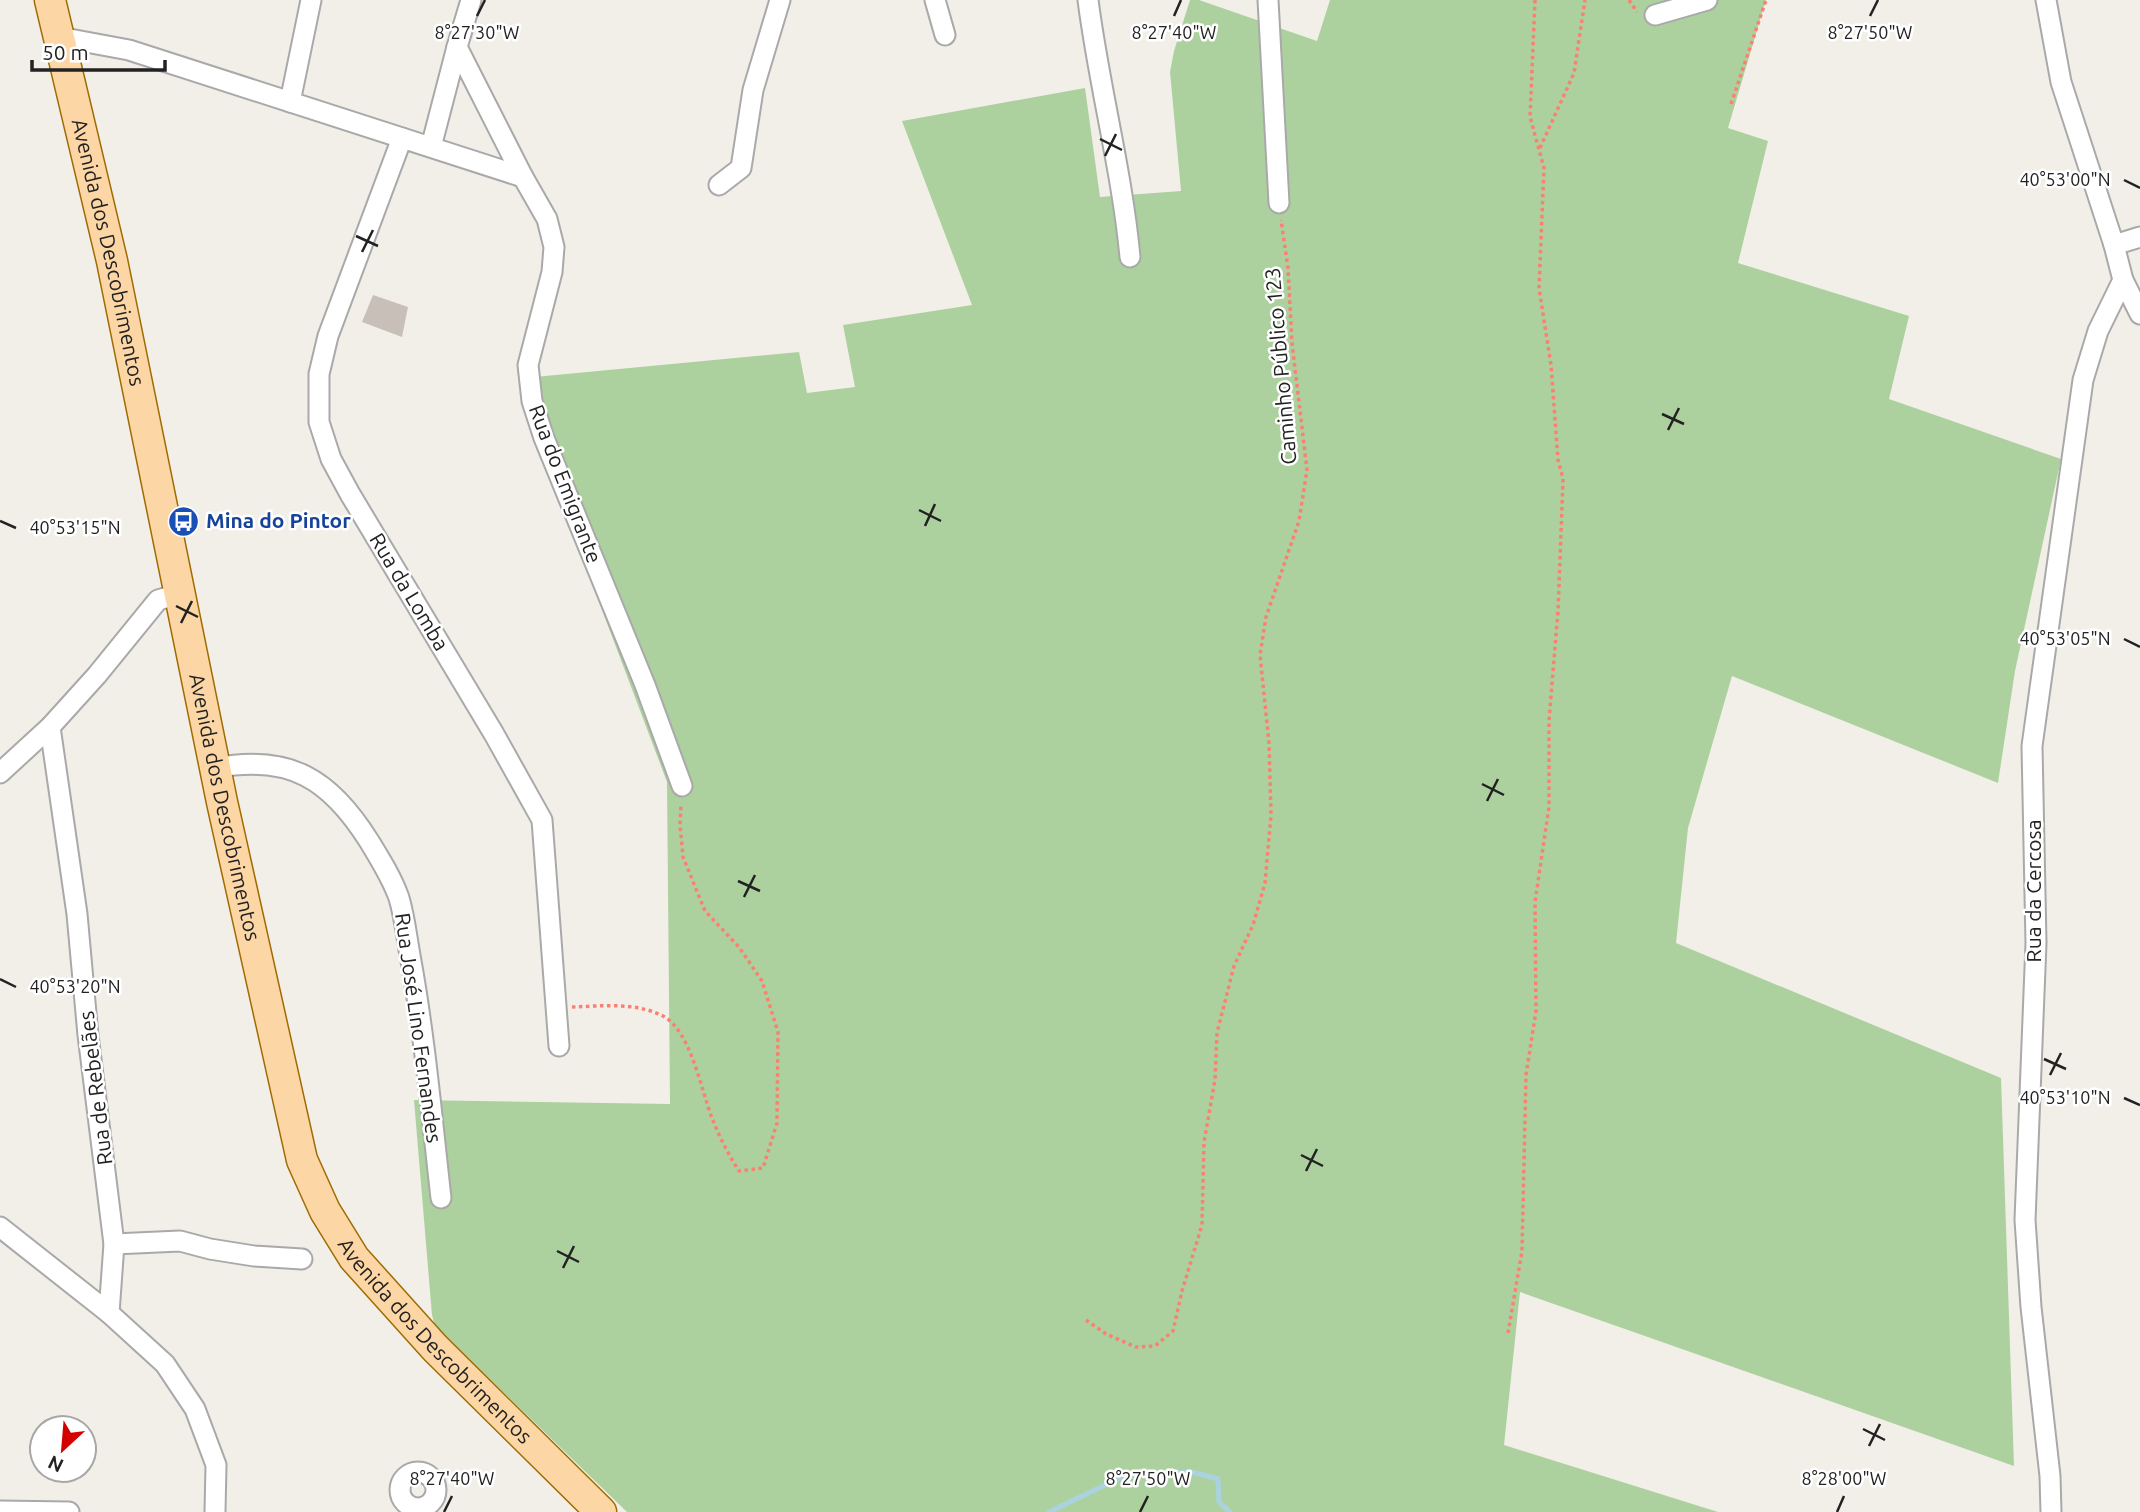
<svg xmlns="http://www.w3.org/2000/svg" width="2140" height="1512" viewBox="0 0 2140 1512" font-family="Ubuntu,sans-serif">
	<rect width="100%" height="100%" fill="#f2efe9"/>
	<!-- forest -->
	<polygon fill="#add19e" points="1190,0 1199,0 1317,41 1330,0 1766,0 1728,128 1768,141 1738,263 1909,316 1889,399 2061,459 2015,671 1998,783 1732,676 1688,828 1676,943 2001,1078 2014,1466 1520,1292 1504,1445 1718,1512 627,1512 435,1326 432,1315 414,1100 670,1104 667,782 539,443 524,378 799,352 807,393 855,387 843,325 972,305 902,121 1085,88 1100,197 1181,191 1170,72 1174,51"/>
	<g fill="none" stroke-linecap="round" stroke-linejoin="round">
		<!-- stream -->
		<polyline stroke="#aad3df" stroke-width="5" points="1049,1512 1124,1476 1192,1472 1218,1479 1219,1502 1230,1512"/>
	</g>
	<!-- building -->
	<polygon fill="#c7bfb8" points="373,295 408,307 402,337 362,322"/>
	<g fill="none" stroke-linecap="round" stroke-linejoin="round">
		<defs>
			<g id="minor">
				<polyline points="935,0 945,35"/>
				<path d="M1088,0C1099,86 1122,171 1130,257"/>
				<polyline points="1268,0 1279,203"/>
				<polyline points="2046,0 2061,82 2114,245 2123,280 2140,314"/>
				<polyline points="1655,15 1707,0"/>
				<polyline points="59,37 129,50 523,177 457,47 431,147"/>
				<polyline points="457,47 471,0"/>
				<polyline points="290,102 311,0"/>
				<polyline points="402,138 328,336 319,374 319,422 331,459 350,494 494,734 542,820 559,1046"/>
				<polyline points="523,177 547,219 554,247 552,272 528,365 532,401 544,438 645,685 682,786"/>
				<polyline points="719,185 741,168 753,90 780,0"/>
				<polyline points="2114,245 2140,237"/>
				<path d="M215,768C290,754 330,779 369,841C380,859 392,878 399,898C405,918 407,940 411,961C425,1039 432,1119 441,1198"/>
				<polyline points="0,773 50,727 97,675 158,600 179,594"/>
				<polyline points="0,1227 109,1313 114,1244 88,1035 77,914 50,727"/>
				<polyline points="114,1244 180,1241 210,1249 254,1256 302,1259"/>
				<polyline points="109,1313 165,1364 195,1409 216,1465 215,1512"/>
				<circle cx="418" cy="1490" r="18"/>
				<polyline points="0,1511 69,1512"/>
				<polyline points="2051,1512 2050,1476 2031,1307 2025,1220 2036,943 2032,746 2083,380 2098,331 2123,280"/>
			</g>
			<g id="primary">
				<path id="s1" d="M50,0L112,261L222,802L302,1160L325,1211L354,1258L435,1348L601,1512"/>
			</g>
		</defs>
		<!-- minor casing -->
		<use href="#minor" stroke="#a9a9a9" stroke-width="23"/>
		<!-- primary casing -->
		<use href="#primary" stroke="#a06b00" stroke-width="33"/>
		<!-- path -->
		<g stroke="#fa8072" stroke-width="3.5" stroke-dasharray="3.5 3.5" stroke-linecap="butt">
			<polyline points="1629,0 1637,12"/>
			<polyline points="1731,104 1766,0"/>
			<polyline points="1540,148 1574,73 1585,0"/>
			<path d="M572,1007C602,1006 636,1002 663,1016C691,1031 701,1090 712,1118C719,1136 728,1154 739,1171L763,1168L777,1123L778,1032L762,981L739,947L705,911L683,857L680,825L681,804"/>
			<polyline points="1086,1320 1106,1334 1136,1347 1155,1346 1173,1331 1182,1291 1202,1225 1204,1142 1215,1080 1217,1033 1234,966 1253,925 1265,883 1271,815 1269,743 1260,655 1266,617 1299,521 1307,470 1292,343 1288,268 1281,220"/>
			<polyline points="1508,1333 1522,1251 1526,1075 1536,1011 1535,902 1549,807 1549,721 1558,611 1562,507 1563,479 1558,460 1551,365 1539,288 1544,168 1530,117 1535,0"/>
		</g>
		<!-- minor -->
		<use href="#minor" stroke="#fff" stroke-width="19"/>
		<!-- primary -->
		<use href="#primary" stroke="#fcd6a4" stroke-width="30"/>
	</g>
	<!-- ticks -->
	<path fill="none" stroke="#222" stroke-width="2.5" d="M477,16L485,0M1174,16L1181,0M1870,16L1878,0M1100,139L1122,150M1105,156L1116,134M2124,180L2140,188M356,236L378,246M362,252L373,230M1662,414L1684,424M1668,430L1679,408M919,510L941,521M0,521L16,528M925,526L935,504M176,606L198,617M181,623L192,601M2124,639L2140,647M1482,784L1504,795M1487,801L1498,779M738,881L760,891M744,897L755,875M0,979L16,987M2044,1059L2066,1069M2050,1075L2061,1053M2124,1098L2140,1105M1301,1155L1323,1166M1306,1171L1317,1149M557,1251L579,1262M563,1268L574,1246M1863,1429L1885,1440M1869,1446L1880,1424M444,1512L452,1496M1140,1512L1148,1496M1837,1512L1844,1496"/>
	<!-- icons -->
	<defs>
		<symbol id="bus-disc" viewBox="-11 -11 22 22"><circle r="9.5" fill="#1a4fb4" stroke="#fff"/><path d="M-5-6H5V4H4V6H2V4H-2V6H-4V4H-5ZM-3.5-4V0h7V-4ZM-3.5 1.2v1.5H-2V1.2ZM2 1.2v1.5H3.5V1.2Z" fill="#fff"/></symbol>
	</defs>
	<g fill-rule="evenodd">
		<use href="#bus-disc" x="166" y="504" width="35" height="35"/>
	</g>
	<g text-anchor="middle" stroke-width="5" stroke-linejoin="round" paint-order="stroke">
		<!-- street labels -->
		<g font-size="21" fill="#222" stroke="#fff">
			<text dy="7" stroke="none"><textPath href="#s1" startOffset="259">Avenida dos Descobrimentos</textPath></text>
			<text transform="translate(1281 366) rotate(-95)" y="7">Caminho Público 123</text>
			<text transform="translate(565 484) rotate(69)" y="7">Rua do Emigrante</text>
			<text transform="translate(409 592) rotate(59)" y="7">Rua da Lomba</text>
			<text dy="7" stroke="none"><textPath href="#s1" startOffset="826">Avenida dos Descobrimentos</textPath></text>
			<text transform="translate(2034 891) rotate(-90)" y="7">Rua da Cercosa</text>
			<text transform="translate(418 1028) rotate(82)" y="7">Rua José Lino Fernandes</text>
			<text transform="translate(96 1088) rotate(-97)" y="7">Rua de Rebelães</text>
			<text dy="7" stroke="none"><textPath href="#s1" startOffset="1414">Avenida dos Descobrimentos</textPath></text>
		</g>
		<!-- transit labels -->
		<g font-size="21" font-weight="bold" fill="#164399" stroke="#fff" text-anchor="start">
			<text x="206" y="528">Mina do Pintor</text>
		</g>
	</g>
	<g font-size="18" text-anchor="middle" fill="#222" stroke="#fff" stroke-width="5" stroke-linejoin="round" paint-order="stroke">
		<text x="477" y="39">8°27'30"W</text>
		<text x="1174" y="39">8°27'40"W</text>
		<text x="1870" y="39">8°27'50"W</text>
		<text x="2065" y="186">40°53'00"N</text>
		<text x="75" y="534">40°53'15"N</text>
		<text x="2065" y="645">40°53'05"N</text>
		<text x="75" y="993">40°53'20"N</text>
		<text x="2065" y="1104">40°53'10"N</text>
		<text x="452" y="1485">8°27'40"W</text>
		<text x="1148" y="1485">8°27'50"W</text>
		<text x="1844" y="1485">8°28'00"W</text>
	</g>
	<!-- north arrow -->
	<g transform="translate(63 1449) rotate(206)"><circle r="33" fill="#ffffff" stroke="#a7a7a7" stroke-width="2"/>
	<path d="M0-5L12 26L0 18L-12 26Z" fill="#d40000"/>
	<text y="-10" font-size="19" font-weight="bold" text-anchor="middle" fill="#222222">N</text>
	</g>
	<!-- scale -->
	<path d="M32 60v10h133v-10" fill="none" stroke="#222222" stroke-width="3.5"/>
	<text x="42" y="60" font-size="21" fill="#222222" stroke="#ffffff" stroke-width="5" paint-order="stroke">50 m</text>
</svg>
